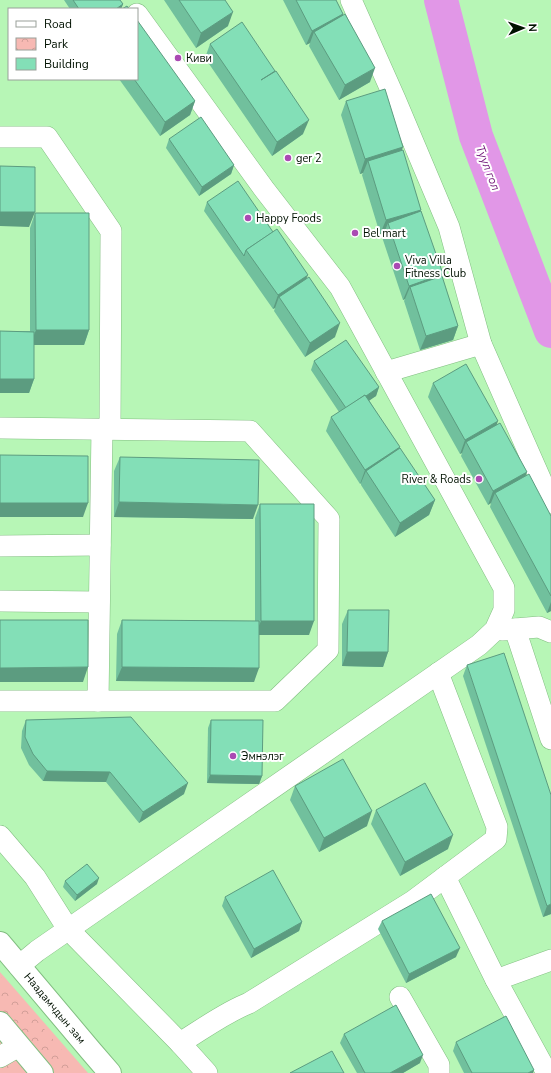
<svg xmlns="http://www.w3.org/2000/svg" width="551" height="1073" viewBox="0 0 551 1073" font-family="'Nunito Sans',sans-serif">
	<defs>
		<pattern id="park-crowns" width="20" height="18" patternUnits="userSpaceOnUse"><rect width="20" height="18" fill="#f7b9b3"/><path d="M2 6a3 3 0 1 1 6 0M12 15a3 3 0 1 1 6 0" fill="none" stroke="#d29e98"/></pattern>
	</defs>
	<rect width="100%" height="100%" fill="#b7f6b6"/>
	<!-- green -->
	<polygon fill="#f7b9b3" points="0,972 88,1073 58,1073 0,1006"/>
	<!-- park -->
	<polygon fill="url(#park-crowns)" points="0,976 81,1073 0,1073"/>
	<g fill="none" stroke-linecap="round" stroke-linejoin="round">
		<!-- river -->
		<polyline stroke="#e197e7" stroke-width="34" points="441,0 476,136 551,331"/>
		<defs>
			<g id="minor">
				<polyline points="351,0 395,99 449,227 481,344 386,372"/>
				<polyline points="0,137 47,137 111,231 110,429"/>
				<polyline points="481,344 551,503"/>
				<polyline points="0,428 250,431 329,519 328,650 275,701 0,701"/>
				<polyline points="0,546 100,545"/>
				<polyline points="0,601 99,602"/>
				<polyline points="515,629 551,739"/>
				<polyline points="502,630 539,627 551,632"/>
				<polyline points="98,701 102,429"/>
				<polyline points="0,836 35,877 68,929 180,1043 207,1073"/>
				<polyline points="445,877 496,980 547,1073"/>
				<polyline points="19,966 37,951 479,645 495,630 504,610 504,588 340,287 264,189 137,14"/>
				<polyline points="496,980 551,960"/>
				<polyline points="400,997 439,1065 439,1073"/>
				<path d="M180,1043C203,1029 224,1013 249,1003L413,901L496,839L497,827L438,673"/>
				<polyline points="0,1057 19,1046"/>
			</g>
			<g id="highway">
				<polyline points="0,943 91,1051 110,1073"/>
				<polyline points="0,1023 42,1073"/>
			</g>
		</defs>
		<!-- minor casing -->
		<use href="#minor" stroke="#82be81" stroke-width="22"/>
		<!-- highway casing -->
		<use href="#highway" stroke="#82be81" stroke-width="24"/>
		<!-- minor -->
		<use href="#minor" stroke="#fff" stroke-width="21"/>
		<!-- highway -->
		<use href="#highway" stroke="#fff" stroke-width="22"/>
	</g>
	<!-- wall -->
	<g fill="#71c09d">
		<polygon points="64,0 120,0 123,4 121,9 70,9"/>
		<polygon points="164,0 225,0 228,26 196,48"/>
		<polygon points="283,0 336,0 343,14 343,15 370,82 339,100 309,46 310,43 306,45"/>
		<polygon points="210,44 275,71 274,72 303,134 272,156 205,58"/>
		<polygon points="119,79 137,79 195,101 190,115 160,136"/>
		<polygon points="346,101 402,150 421,210 420,212 458,326 453,340 420,350 404,301 405,299 403,300 382,237 384,233 380,234 362,175 363,173 360,174 341,115"/>
		<polygon points="169,139 234,165 231,174 199,196 166,148"/>
		<polygon points="207,202 273,232 306,278 335,337 305,357 274,311 275,308 273,309 204,211"/>
		<polygon points="35,213 89,330 84,345 34,345 34,379 29,393 0,393 0,331 30,331 30,228"/>
		<polygon points="314,361 379,387 376,396 369,400 399,449 435,500 429,515 395,537 361,485 361,483 360,484 326,431 331,417 339,412 311,370"/>
		<polygon points="433,383 497,424 526,476 551,516 551,611 547,613 490,507 491,503 488,505 461,456 462,453 460,454 428,397"/>
		<polygon points="120,457 253,519 114,517 114,471"/>
		<polygon points="260,504 309,635 259,635 254,682 116,681 117,634 122,620 255,621 255,518"/>
		<polygon points="348,610 388,652 383,667 342,666 342,624"/>
		<polygon points="467,665 551,914 543,917 463,676"/>
		<polygon points="26,720 184,794 139,823 106,782 43,781 29,765 21,748 22,731"/>
		<polygon points="211,720 262,776 259,784 207,783 208,728"/>
		<polygon points="295,786 367,826 319,852 290,800"/>
		<polygon points="376,810 448,849 400,876 371,824"/>
		<polygon points="65,881 97,884 75,901 63,887"/>
		<polygon points="225,897 302,922 299,931 251,958 222,906"/>
		<polygon points="382,921 456,957 406,983 378,929"/>
		<polygon points="344,1034 420,1063 403,1073 357,1073 340,1043"/>
		<polygon points="456,1042 533,1073 464,1073 453,1051"/>
	</g>
	<!-- shaded-wall -->
	<g fill="#5c9c80">
		<polygon points="123,4 121,9 116,9"/>
		<polygon points="233,12 228,26 196,48 201,33"/>
		<polygon points="343,14 338,28 314,32 310,43 306,45 312,31"/>
		<polygon points="375,68 370,82 339,100 345,85"/>
		<polygon points="195,101 190,115 160,136 165,122"/>
		<polygon points="309,120 303,134 272,156 277,142"/>
		<polygon points="403,147 398,161 368,161 363,173 360,174 365,159"/>
		<polygon points="234,165 231,174 199,196 202,187"/>
		<polygon points="421,210 416,224 388,223 384,233 380,234 386,220"/>
		<polygon points="0,212 35,212 29,227 0,226"/>
		<polygon points="443,274 437,288 410,287 405,299 403,300 409,286"/>
		<polygon points="308,275 302,289 279,297 275,308 273,309 278,295"/>
		<polygon points="340,323 335,337 305,357 310,343"/>
		<polygon points="458,326 453,340 420,350 426,336"/>
		<polygon points="36,330 89,330 84,345 30,345"/>
		<polygon points="0,379 34,379 29,393 0,393"/>
		<polygon points="379,387 376,396 344,418 347,409"/>
		<polygon points="498,421 493,435 466,442 462,453 460,454 465,440"/>
		<polygon points="400,447 395,461 366,471 361,483 360,484 365,470"/>
		<polygon points="527,472 522,486 495,493 491,503 488,505 493,491"/>
		<polygon points="435,500 429,515 395,537 400,523"/>
		<polygon points="119,502 258,505 253,519 114,517"/>
		<polygon points="0,503 88,503 83,517 0,517"/>
		<polygon points="551,602 551,611 547,613"/>
		<polygon points="261,621 314,621 309,635 255,635"/>
		<polygon points="347,652 388,652 383,667 342,666"/>
		<polygon points="88,667 83,682 0,682 0,668"/>
		<polygon points="122,667 259,668 254,682 116,681"/>
		<polygon points="47,771 110,772 106,782 43,781"/>
		<polygon points="210,775 262,776 259,784 207,783"/>
		<polygon points="188,783 184,794 139,823 143,812"/>
		<polygon points="372,811 367,826 319,852 324,838"/>
		<polygon points="453,835 448,849 400,876 405,862"/>
		<polygon points="99,878 97,884 75,901 77,895"/>
		<polygon points="551,904 551,914 543,917 547,906"/>
		<polygon points="302,922 299,931 251,958 254,949"/>
		<polygon points="460,948 456,957 406,983 409,974"/>
		<polygon points="423,1055 420,1063 403,1073 390,1073"/>
		<polygon points="534,1070 533,1073 528,1073"/>
	</g>
	<!-- building -->
	<g fill="#83dfb7" stroke="#5c9c80">
		<polygon points="73,0 120,0 123,4 116,9 79,9"/>
		<polygon points="179,0 225,0 233,12 201,33"/>
		<polygon points="296,0 336,0 343,14 312,31"/>
		<polygon points="127,6 129,9 122,9"/>
		<polygon points="345,14 375,68 345,85 314,32"/>
		<polygon points="137,20 195,101 165,122 134,79 137,79"/>
		<polygon points="242,22 275,71 261,80 276,71 309,120 277,142 210,44"/>
		<polygon points="385,89 403,147 365,159 346,101"/>
		<polygon points="201,117 234,165 202,187 169,139"/>
		<polygon points="403,150 421,210 386,220 368,161"/>
		<polygon points="0,166 35,167 35,212 0,212"/>
		<polygon points="238,181 273,232 246,250 244,256 207,202"/>
		<polygon points="421,211 443,274 409,286 388,223"/>
		<polygon points="35,213 89,213 89,330 36,330"/>
		<polygon points="277,229 308,275 278,295 246,250"/>
		<polygon points="442,276 458,326 426,336 410,287"/>
		<polygon points="309,277 340,323 310,343 279,297"/>
		<polygon points="0,331 34,332 34,379 0,379"/>
		<polygon points="346,340 379,387 366,396 365,395 346,408 314,361"/>
		<polygon points="466,364 498,421 465,440 433,383"/>
		<polygon points="365,395 400,447 365,470 331,417"/>
		<polygon points="500,423 527,472 493,491 466,442"/>
		<polygon points="400,448 435,500 400,523 366,471"/>
		<polygon points="0,455 88,456 88,503 0,503"/>
		<polygon points="120,457 259,460 258,505 119,502"/>
		<polygon points="529,474 551,516 551,596 495,493"/>
		<polygon points="260,504 314,504 314,621 261,621"/>
		<polygon points="348,610 389,610 388,652 347,652"/>
		<polygon points="0,620 88,620 88,667 0,668"/>
		<polygon points="122,620 259,621 259,668 122,667"/>
		<polygon points="504,653 551,795 551,904 547,906 467,665"/>
		<polygon points="131,717 188,783 143,812 110,772 47,771 33,754 25,737 26,720"/>
		<polygon points="211,720 263,720 262,776 210,775"/>
		<polygon points="343,759 372,811 324,838 295,786"/>
		<polygon points="425,783 453,835 405,862 376,810"/>
		<polygon points="87,864 99,878 77,895 65,881"/>
		<polygon points="273,870 302,922 254,949 225,897"/>
		<polygon points="431,894 460,948 409,974 382,921"/>
		<polygon points="396,1005 423,1055 390,1073 365,1073 344,1034"/>
		<polygon points="506,1016 534,1070 528,1073 472,1073 456,1042"/>
		<polygon points="332,1051 344,1073 290,1073"/>
	</g>
	<!-- markers -->
	<g fill="#aa4ab3" stroke="#fff" stroke-width="1.5">
		<circle cx="178" cy="58" r="4"/>
		<circle cx="288" cy="158" r="4"/>
		<circle cx="248" cy="218" r="4"/>
		<circle cx="355" cy="233" r="4"/>
		<circle cx="397" cy="266" r="4"/>
		<circle cx="479" cy="479" r="4"/>
		<circle cx="233" cy="756" r="4"/>
	</g>
	<g text-anchor="middle" stroke-width="4" stroke-linejoin="round" paint-order="stroke">
		<!-- poi labels -->
		<g font-size="11" fill="#010" stroke="#fff" text-anchor="start">
			<text x="186" y="62">Киви</text>
			<text x="296" y="162">ger 2</text>
			<text x="256" y="222">Happy Foods</text>
			<text x="363" y="237">Bel mart</text>
			<text x="405" y="264">Viva Villa<tspan x="405" dy="13">Fitness Club</tspan></text>
			<text x="471" y="483" text-anchor="end">River &amp; Roads</text>
			<text x="241" y="760">Эмнэлэг</text>
		</g>
		<!-- street labels -->
		<g font-size="11" fill="#010" stroke="#fff">
			<text transform="translate(55 1008) rotate(50)" y="4">Наадамчдын зам</text>
		</g>
		<!-- water labels -->
		<g font-size="12" font-style="italic" fill="#701578" stroke="#fff">
			<text transform="translate(488 168) rotate(69)" y="4">Туул гол</text>
		</g>
	</g>
	<!-- legend -->
	<rect x="8" y="8" width="130" height="72" fill="#ffffff" stroke="#99a099"/>
	<rect x="16" y="21" width="20" height="6" fill="#ffffff" stroke="#99a099"/>
	<text x="44" y="28" font-size="12" fill="#001100">Road</text>
	<rect x="16" y="38" width="20" height="12" fill="url(#park-crowns)" stroke="#99a099"/>
	<text x="44" y="48" font-size="12" fill="#001100">Park</text>
	<rect x="16" y="58" width="20" height="12" fill="#83dfb7" stroke="#99a099"/>
	<text x="44" y="68" font-size="12" fill="#001100">Building</text>
	<!-- north arrow -->
	<g transform="translate(523 28) rotate(88)" stroke="#ffffff" stroke-width="3" paint-order="stroke">
	<path d="M0-3L7 15L0 10L-7 15Z" fill="#001100"/>
	<text y="-6" font-size="11" font-weight="bold" text-anchor="middle" fill="#001100">N</text>
	</g>
</svg>
